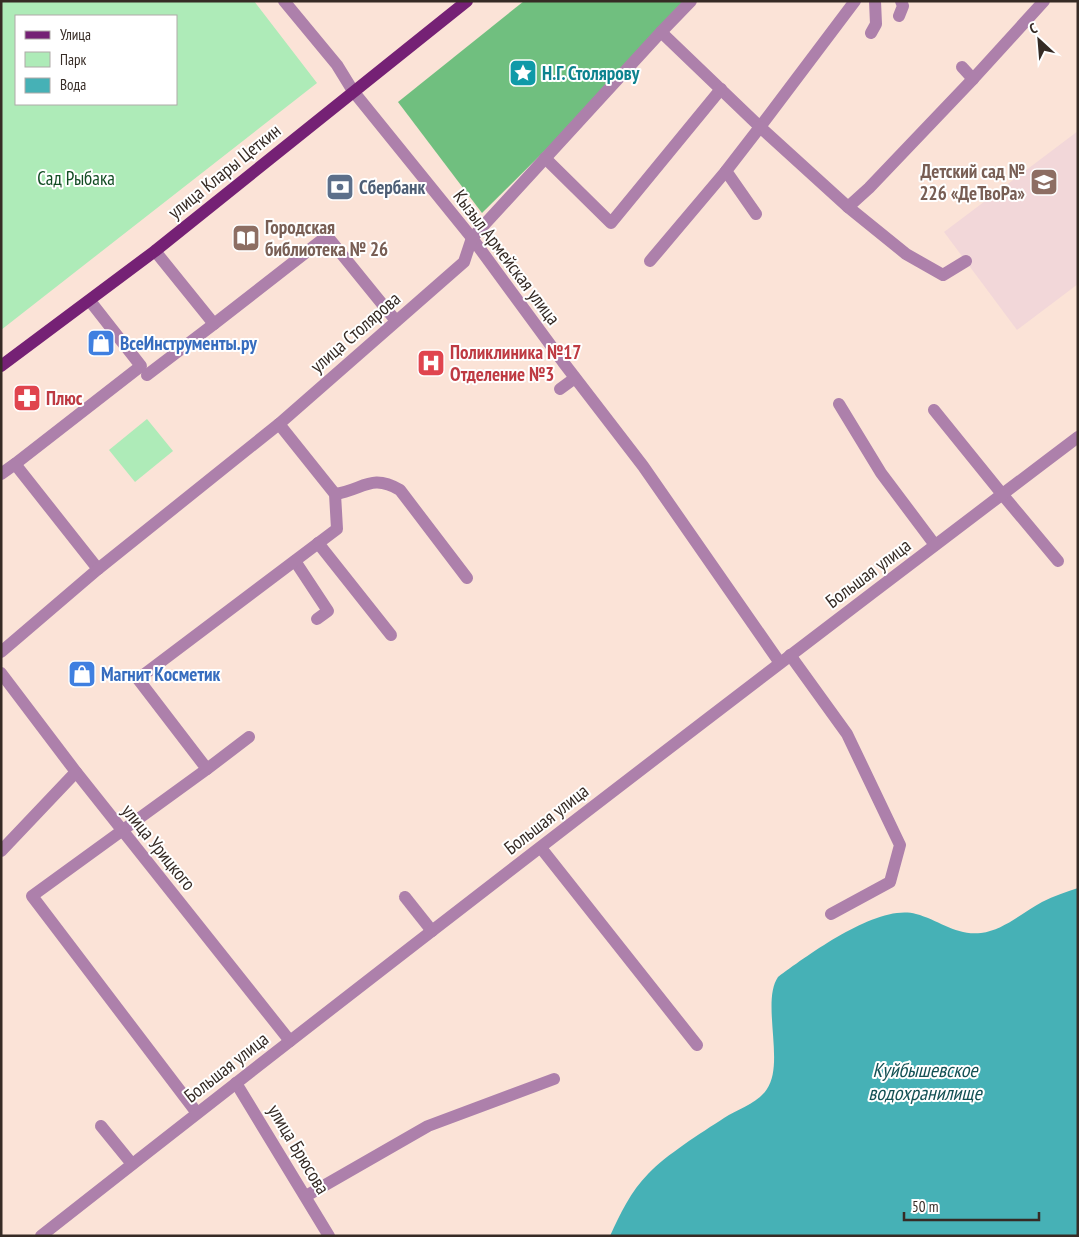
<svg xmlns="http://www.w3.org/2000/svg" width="1079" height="1237" viewBox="0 0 1079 1237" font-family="'PT Sans Narrow',sans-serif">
	<rect width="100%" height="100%" fill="#fbe3d7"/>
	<!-- education -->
	<polygon fill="#f2d7d9" points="1078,131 1078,284 1017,330 944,232"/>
	<!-- green -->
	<g fill="#aeebb8" fill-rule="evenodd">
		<path d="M1,1H254L317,83L1,330ZM16,16H176V104H16Z"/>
		<polygon points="147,419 173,451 135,482 109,450"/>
	</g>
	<!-- forest -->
	<polygon fill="#70bf7f" points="524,1 691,1 629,67 482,213 398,102"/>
	<!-- water -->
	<path fill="#46b1b6" d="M1078,888V1236H610C620,1214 631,1191 648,1174C666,1155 701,1133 724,1118C738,1109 758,1103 767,1089C785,1063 761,1002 778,977C808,955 878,903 916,914C939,920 956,936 981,933C1004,930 1023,912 1042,902C1054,896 1066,892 1078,888Z"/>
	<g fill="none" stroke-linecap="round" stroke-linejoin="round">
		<!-- minor -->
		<g stroke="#ad80ab" stroke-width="12">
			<polyline points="284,1 337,65 353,91 472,238 563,362 643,466 780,663"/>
			<polyline points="899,16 903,6 901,1"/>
			<polyline points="661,32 760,127 855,1"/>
			<polyline points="871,33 876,24 875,1"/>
			<polyline points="962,67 973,79"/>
			<polyline points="545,158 611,223 721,89"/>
			<polyline points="848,207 906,254 943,275 966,261"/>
			<polyline points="756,214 726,171 760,127 848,207 869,188 973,79 1044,1"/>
			<polyline points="155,251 214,324 327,236 396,321"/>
			<polyline points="650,261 726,171"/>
			<polyline points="147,375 214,324"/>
			<polyline points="560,389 575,378"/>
			<polyline points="839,404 881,473 935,545"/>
			<polyline points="934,410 1002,494 1058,561"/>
			<polyline points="15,464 141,366 90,301"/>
			<polyline points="1,474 15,464 98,569"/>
			<path d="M335,494C363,490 371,473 400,490L467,578"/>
			<polyline points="318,543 391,635"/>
			<polyline points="295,561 328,611 317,619"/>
			<polyline points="1,652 98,569 279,424 464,262 472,238 661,32 691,1"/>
			<polyline points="790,655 847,734 900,845 890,882 831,914"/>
			<polyline points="1,673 76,772 290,1041"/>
			<polyline points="207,769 249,737"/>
			<polyline points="541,848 697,1045"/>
			<polyline points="1,851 76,772"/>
			<polyline points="405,897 432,931"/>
			<polyline points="236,1083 329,1236"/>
			<polyline points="197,1113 32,896 207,769 138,679 337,529 335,494 279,424"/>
			<polyline points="101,1126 132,1164"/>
			<polyline points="306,1196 428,1126 554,1079"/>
			<path d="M41,1236C384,966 730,700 1078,437"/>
		</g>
		<!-- major -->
		<polyline stroke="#752175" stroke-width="12" points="1,366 155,251 467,1"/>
	</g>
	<!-- icons -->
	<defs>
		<symbol id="sight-square" viewBox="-11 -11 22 22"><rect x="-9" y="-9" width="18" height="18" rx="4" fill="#0f9aa8" stroke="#fff"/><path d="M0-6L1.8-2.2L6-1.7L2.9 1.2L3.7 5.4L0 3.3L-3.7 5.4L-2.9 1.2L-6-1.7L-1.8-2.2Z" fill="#fff"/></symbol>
		<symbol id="school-square" viewBox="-11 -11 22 22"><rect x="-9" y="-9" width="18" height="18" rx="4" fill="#8d6e63" stroke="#fff"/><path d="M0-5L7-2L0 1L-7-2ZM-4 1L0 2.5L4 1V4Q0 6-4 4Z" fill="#fff"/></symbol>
		<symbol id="bank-square" viewBox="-11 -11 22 22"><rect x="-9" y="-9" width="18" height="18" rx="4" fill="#5c6f8a" stroke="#fff"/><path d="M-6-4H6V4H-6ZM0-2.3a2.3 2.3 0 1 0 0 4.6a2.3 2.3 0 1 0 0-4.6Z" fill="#fff"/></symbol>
		<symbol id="library-square" viewBox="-11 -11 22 22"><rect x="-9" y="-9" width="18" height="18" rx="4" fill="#8d6e63" stroke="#fff"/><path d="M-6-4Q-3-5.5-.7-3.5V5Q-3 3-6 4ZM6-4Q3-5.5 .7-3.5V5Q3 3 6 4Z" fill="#fff"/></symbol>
		<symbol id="shop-square" viewBox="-11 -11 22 22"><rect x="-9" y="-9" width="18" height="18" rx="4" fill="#3f7fe0" stroke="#fff"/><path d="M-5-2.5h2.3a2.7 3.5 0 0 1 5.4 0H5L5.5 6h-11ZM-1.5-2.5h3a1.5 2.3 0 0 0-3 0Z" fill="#fff"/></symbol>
		<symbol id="hospital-square" viewBox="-11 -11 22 22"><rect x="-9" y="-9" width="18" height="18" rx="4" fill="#e0444e" stroke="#fff"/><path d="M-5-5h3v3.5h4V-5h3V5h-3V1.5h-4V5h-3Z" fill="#fff"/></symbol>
		<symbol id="pharmacy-square" viewBox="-11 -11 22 22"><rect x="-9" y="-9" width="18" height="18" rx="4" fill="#e0444e" stroke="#fff"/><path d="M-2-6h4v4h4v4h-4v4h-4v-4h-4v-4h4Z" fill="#fff"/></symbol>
	</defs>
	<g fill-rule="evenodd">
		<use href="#sight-square" x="507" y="57" width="32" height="32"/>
		<use href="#school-square" x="1028" y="166" width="32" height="32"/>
		<use href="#bank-square" x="324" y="171" width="32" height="32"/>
		<use href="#library-square" x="230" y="222" width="32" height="32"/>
		<use href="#shop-square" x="85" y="327" width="32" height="32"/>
		<use href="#hospital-square" x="415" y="347" width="32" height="32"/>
		<use href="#pharmacy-square" x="11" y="382" width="32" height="32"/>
		<use href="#shop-square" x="66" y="658" width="32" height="32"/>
	</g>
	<g text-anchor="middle" stroke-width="4" stroke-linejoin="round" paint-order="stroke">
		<!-- culture labels -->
		<g font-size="19" font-weight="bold" fill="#0d838f" stroke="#fff" text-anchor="start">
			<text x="542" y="80">Н.Г. Столярову</text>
		</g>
		<!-- street labels -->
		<g font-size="19" fill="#362b25" stroke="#fff">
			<text transform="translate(224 171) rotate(-39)" y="7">улица Клары Цеткин</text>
			<text transform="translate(507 257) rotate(53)" y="7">Кызыл Армейская улица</text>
			<text transform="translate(355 332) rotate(-41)" y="7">улица Столярова</text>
			<text transform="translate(868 573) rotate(-37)" y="7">Большая улица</text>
			<text transform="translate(546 819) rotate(-38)" y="7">Большая улица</text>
			<text transform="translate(159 847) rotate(51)" y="7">улица Урицкого</text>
			<text transform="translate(226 1067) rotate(-38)" y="7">Большая улица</text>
			<text transform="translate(299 1149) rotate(59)" y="7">улица Брюсова</text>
		</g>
		<!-- education labels -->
		<g font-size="19" font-weight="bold" fill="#785e54" stroke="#fff" text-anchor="end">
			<text x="1025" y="178">Детский сад №<tspan x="1025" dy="22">226 «ДеТвоРа»</tspan></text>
			<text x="265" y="234" text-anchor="start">Городская<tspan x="265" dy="22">библиотека № 26</tspan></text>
		</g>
		<!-- park labels -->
		<g font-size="19" fill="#124c23" stroke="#fff">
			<text x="76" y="185">Сад Рыбака</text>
		</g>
		<!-- service labels -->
		<g font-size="19" font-weight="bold" fill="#4e5e75" stroke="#fff" text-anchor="start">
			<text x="359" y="194">Сбербанк</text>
		</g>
		<!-- shop labels -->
		<g font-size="19" font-weight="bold" fill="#366cbe" stroke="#fff" text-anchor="start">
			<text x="120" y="350">ВсеИнструменты.ру</text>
			<text x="101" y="681">Магнит Косметик</text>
		</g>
		<!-- health labels -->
		<g font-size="19" font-weight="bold" fill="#be3a42" stroke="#fff" text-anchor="start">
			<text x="450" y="359">Поликлиника №17<tspan x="450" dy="22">Отделение №3</tspan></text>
			<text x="46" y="405">Плюс</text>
		</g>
		<!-- water labels -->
		<g font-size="20" font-style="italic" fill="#145154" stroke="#fff">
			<text x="925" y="1077">Куйбышевское<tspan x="925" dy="23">водохранилище</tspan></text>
		</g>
	</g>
	<!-- border -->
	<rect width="1079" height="1237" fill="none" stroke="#362b25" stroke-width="5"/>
	<!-- legend -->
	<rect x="15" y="15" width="162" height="90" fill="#ffffff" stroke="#afaaa8"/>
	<rect x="25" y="31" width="25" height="8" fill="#752175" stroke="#afaaa8"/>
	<text x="60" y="40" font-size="15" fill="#362b25">Улица</text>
	<rect x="25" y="52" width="25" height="15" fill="#aeebb8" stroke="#afaaa8"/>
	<text x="60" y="65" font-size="15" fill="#362b25">Парк</text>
	<rect x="25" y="78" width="25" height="15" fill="#46b1b6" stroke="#afaaa8"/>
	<text x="60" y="90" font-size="15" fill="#362b25">Вода</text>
	<!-- north arrow -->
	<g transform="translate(1039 40) rotate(334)" stroke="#ffffff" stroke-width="4" paint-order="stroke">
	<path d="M0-4L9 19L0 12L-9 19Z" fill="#362b25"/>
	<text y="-8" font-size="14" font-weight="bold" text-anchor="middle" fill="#362b25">С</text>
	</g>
	<!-- scale -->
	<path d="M904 1212v8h135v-8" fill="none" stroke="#362b25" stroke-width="2.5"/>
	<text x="912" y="1212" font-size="15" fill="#362b25" stroke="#ffffff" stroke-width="4" paint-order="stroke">50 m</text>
</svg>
